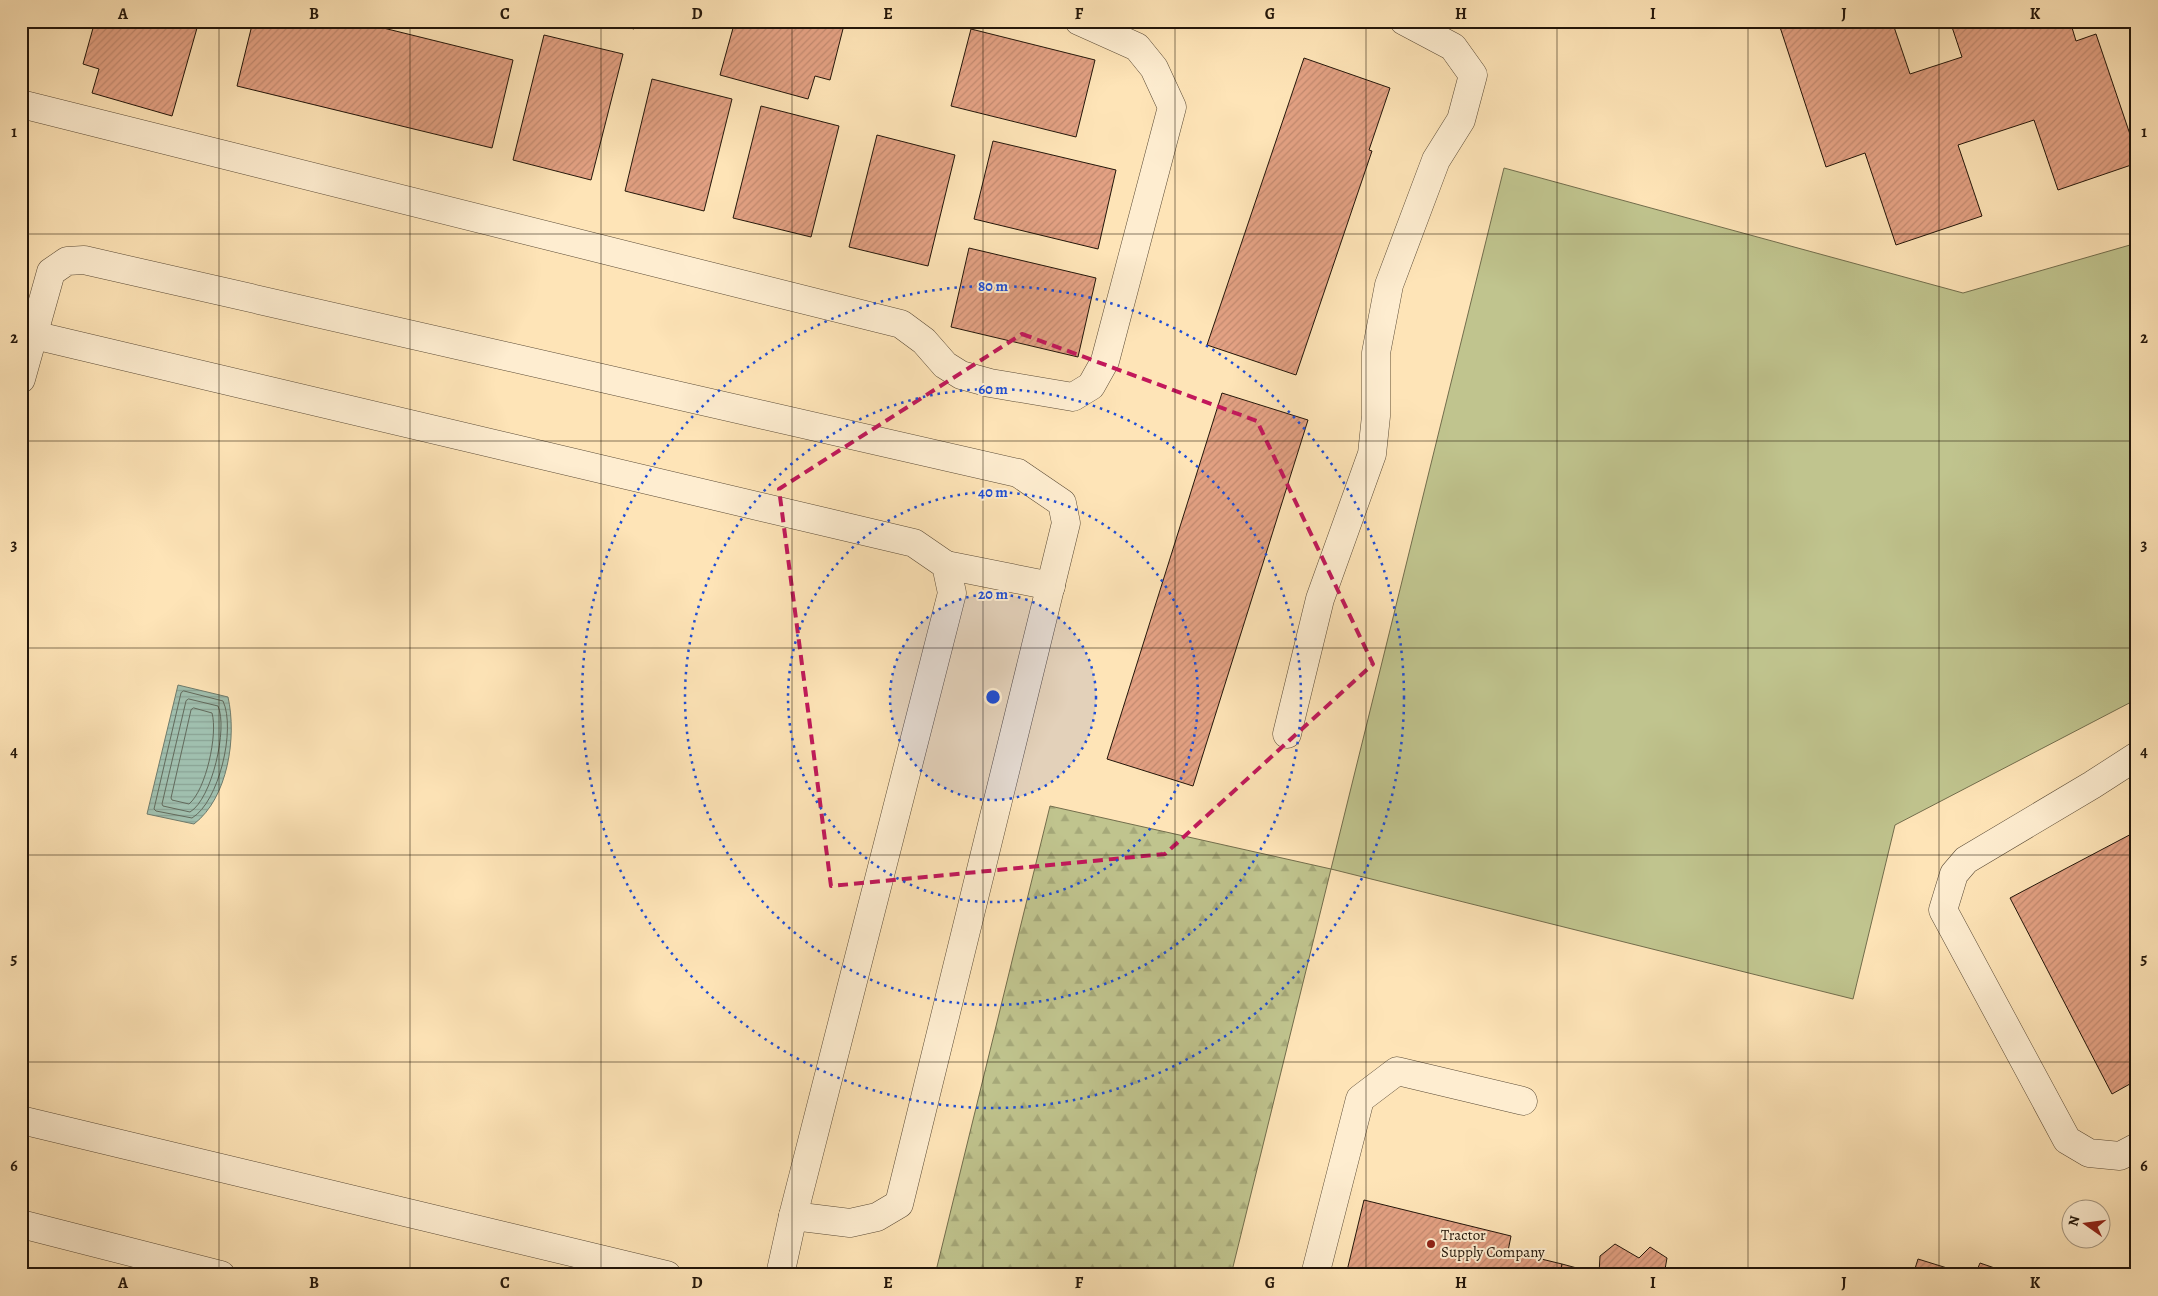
<svg xmlns="http://www.w3.org/2000/svg" width="2158" height="1296" viewBox="0 0 2158 1296" font-family="Alegreya,serif">
	<defs>
		<pattern id="forest-firs" width="22" height="20" patternUnits="userSpaceOnUse" patternTransform="scale(1.25)"><rect width="22" height="20" fill="#c0c48e"/><path d="M5 1l3.5 6h-7zM16 11l3.5 6h-7z" fill="#a5a879"/></pattern>
		<pattern id="water-rules" width="6" height="5" patternUnits="userSpaceOnUse" patternTransform="scale(1.25)"><rect width="6" height="5" fill="#a0bfae"/><path d="M0 2.5h6" fill="none" stroke="#8aa394"/></pattern>
		<pattern id="building-hatch" width="6" height="6" patternUnits="userSpaceOnUse" patternTransform="scale(1.25)"><rect width="6" height="6" fill="#e3a183"/><path d="M-1 1l2-2M0 6l6-6M5 7l2-2" fill="none" stroke="#c28a70"/></pattern>
	</defs>
	<rect width="100%" height="100%" fill="#fee4b7"/>
	<filter id="stains"><feTurbulence type="fractalNoise" baseFrequency=".004" numOctaves="4"/><feColorMatrix values="0 0 0 0 .2 0 0 0 0 .09 0 0 0 0 .02 0 0 0 .5 -.17"/></filter>
	<radialGradient id="worn" r=".72"><stop offset=".6" stop-color="#630" stop-opacity="0"/><stop offset="1" stop-color="#630" stop-opacity=".3"/></radialGradient>
	<!-- grass -->
	<polygon fill="#c0c48e" stroke="#726d4c" points="1504,168 1963,293 2137,243 2137,699 1895,825 1853,999 1331,869"/>
	<!-- forest -->
	<polygon fill="url(#forest-firs)" stroke="#726d4c" points="1050,806 1331,869 1231,1275 935,1275"/>
	<!-- water -->
	<path fill="url(#water-rules)" stroke="#6e7b6c" d="M178,685L228,697C237,737 228,798 194,824L147,814Z"/>
	<g fill="none" stroke-linecap="round" stroke-linejoin="round">
		<!-- shore -->
		<g stroke="#626a5c" stroke-width="1">
			<path d="M184,691L223,701C236,729 219,802 192,818L156,811L154,809L181,693Z"/>
			<path d="M189,699L218,706C228,728 212,799 190,812L163,806L162,804L186,701Z"/>
			<path d="M194,708L212,713C218,734 206,790 189,804L172,800L171,798L191,710Z"/>
		</g>
	</g>
	<!-- building -->
	<g fill="url(#building-hatch)" stroke="#23160a">
		<polygon points="95,21 199,21 172,116 92,93 99,69 83,64"/>
		<polygon points="253,21 355,21 513,60 492,148 237,86"/>
		<polygon points="606,21 636,21 634,29"/>
		<polygon points="735,21 845,21 830,80 815,76 808,99 720,75"/>
		<polygon points="1778,21 1892,21 1910,74 1962,57 1950,21 2070,21 2076,41 2096,34 2137,155 2137,163 2058,190 2034,120 1958,145 1982,216 1896,245 1865,153 1826,167"/>
		<polygon points="971,29 1095,60 1076,137 951,106"/>
		<polygon points="544,35 623,54 591,180 513,160"/>
		<polygon points="1304,58 1390,88 1369,150 1372,151 1296,375 1207,345"/>
		<polygon points="652,79 732,99 704,211 625,191"/>
		<polygon points="761,106 839,126 811,237 733,218"/>
		<polygon points="877,135 955,155 928,266 849,247"/>
		<polygon points="993,141 1116,170 1098,249 974,219"/>
		<polygon points="969,248 1096,278 1078,357 951,327"/>
		<polygon points="1222,393 1308,420 1193,786 1107,759"/>
		<polygon points="2137,831 2137,1080 2112,1094 2010,898"/>
		<polygon points="1364,1200 1511,1236 1508,1251 1562,1264 1560,1275 1346,1275"/>
		<polygon points="1615,1244 1639,1258 1650,1247 1667,1258 1664,1275 1560,1275 1562,1264 1599,1274 1600,1256"/>
		<polygon points="1918,1259 1960,1272 1959,1275 1913,1275"/>
		<polygon points="1980,1263 2015,1275 1975,1275"/>
	</g>
	<g fill="none" stroke-linecap="round" stroke-linejoin="round">
		<defs>
			<g id="minor">
				<polyline points="21,104 901,324 924,341 945,365 961,375 990,383 1073,397 1091,386 1105,361 1172,107 1154,68 1137,47 1079,21"/>
				<polyline points="21,332 914,543 946,565 952,593 793,1216 780,1275"/>
				<polyline points="21,379 51,272 67,261 84,260 1018,473 1062,503 1066,523 899,1204 877,1217 850,1223 793,1216"/>
				<polyline points="946,565 1051,586"/>
				<polyline points="1287,734 1320,599 1372,454 1376,416 1376,353 1389,285 1436,160 1461,120 1473,75 1453,47 1404,21"/>
				<polyline points="2137,756 2092,785 1966,860 1954,874 1943,910 2067,1140 2089,1153 2120,1156 2137,1147"/>
				<polyline points="21,1120 667,1275"/>
				<polyline points="21,1224 221,1275"/>
				<polyline points="1315,1275 1360,1099 1397,1071 1523,1101"/>
			</g>
		</defs>
		<!-- minor casing -->
		<use href="#minor" stroke="#5a4a35" stroke-width="29"/>
		<!-- minor -->
		<use href="#minor" stroke="#feedd0" stroke-width="28"/>
	</g>
	<!-- marked area -->
	<path fill="none" stroke="#c2185b" stroke-width="4" stroke-dasharray="10 6" stroke-linejoin="round" d="M1022,334L1257,421L1373,664L1165,854L831,886L779,489Z"/>
	<!-- grid -->
	<path fill="none" stroke="#23160a" stroke-width="1" stroke-opacity="0.55" d="M219,21V1275M410,21V1275M601,21V1275M792,21V1275M983,21V1275M1175,21V1275M1366,21V1275M1557,21V1275M1748,21V1275M1939,21V1275M21,234H2137M21,441H2137M21,648H2137M21,855H2137M21,1062H2137"/>
	<!-- distance rings -->
	<circle cx="993" cy="697" r="103" fill="#1d4ed8" fill-opacity=".12"/>
	<g fill="none" stroke="#1d4ed8" stroke-width="2.5" stroke-dasharray="2.5 5">
		<circle cx="993" cy="697" r="103"/>
		<circle cx="993" cy="697" r="205"/>
		<circle cx="993" cy="697" r="308"/>
		<circle cx="993" cy="697" r="411"/>
	</g>
	<!-- markers -->
	<circle fill="#8f2418" stroke="#feedd0" stroke-width="2" cx="1431" cy="1244" r="5"/>
	<g text-anchor="middle" stroke-width="4" stroke-linejoin="round" paint-order="stroke">
		<!-- poi labels -->
		<g font-size="15" fill="#23160a" stroke="#feedd0" text-anchor="start">
			<text x="1441" y="1240">Tractor<tspan x="1441" dy="17">Supply Company</tspan></text>
		</g>
	</g>
	<circle cx="993" cy="697" r="8" fill="#1d4ed8" stroke="#feedd0" stroke-width="2.5"/>
	<g font-size="15" text-anchor="middle" font-weight="bold" fill="#1d4ed8" stroke="#feedd0" stroke-width="4" stroke-linejoin="round" paint-order="stroke">
		<text x="993" y="291">80 m</text>
		<text x="993" y="394">60 m</text>
		<text x="993" y="497">40 m</text>
		<text x="993" y="599">20 m</text>
	</g>
	<!-- margin -->
	<rect width="2158" height="1296" fill="none" stroke="#fee4b7" stroke-width="55"/>
	<!-- north arrow -->
	<g transform="translate(2086 1224) rotate(284)"><circle r="24" fill="#feedd0" stroke="#a69781"/>
	<path d="M0-4L9 19L0 12L-9 19Z" fill="#8f2418"/>
	<text y="-8" font-size="14" font-weight="bold" text-anchor="middle" fill="#23160a">N</text>
	</g>
	<rect x="28" y="28" width="2102" height="1240" fill="none" stroke="#23160a" stroke-width="2"/>
	<g font-size="16" text-anchor="middle" font-weight="bold" fill="#23160a">
		<text x="123" y="19">A</text>
		<text x="314" y="19">B</text>
		<text x="505" y="19">C</text>
		<text x="697" y="19">D</text>
		<text x="888" y="19">E</text>
		<text x="1079" y="19">F</text>
		<text x="1270" y="19">G</text>
		<text x="1461" y="19">H</text>
		<text x="1653" y="19">I</text>
		<text x="1844" y="19">J</text>
		<text x="2035" y="19">K</text>
		<text x="14" y="137">1</text>
		<text x="2144" y="137">1</text>
		<text x="14" y="343">2</text>
		<text x="2144" y="343">2</text>
		<text x="14" y="550">3</text>
		<text x="2144" y="550">3</text>
		<text x="14" y="757">4</text>
		<text x="2144" y="757">4</text>
		<text x="14" y="964">5</text>
		<text x="2144" y="964">5</text>
		<text x="14" y="1171">6</text>
		<text x="2144" y="1171">6</text>
		<text x="123" y="1288">A</text>
		<text x="314" y="1288">B</text>
		<text x="505" y="1288">C</text>
		<text x="697" y="1288">D</text>
		<text x="888" y="1288">E</text>
		<text x="1079" y="1288">F</text>
		<text x="1270" y="1288">G</text>
		<text x="1461" y="1288">H</text>
		<text x="1653" y="1288">I</text>
		<text x="1844" y="1288">J</text>
		<text x="2035" y="1288">K</text>
	</g>
	<rect width="100%" height="100%" filter="url(#stains)"/>
	<rect width="100%" height="100%" fill="url(#worn)"/>
</svg>
